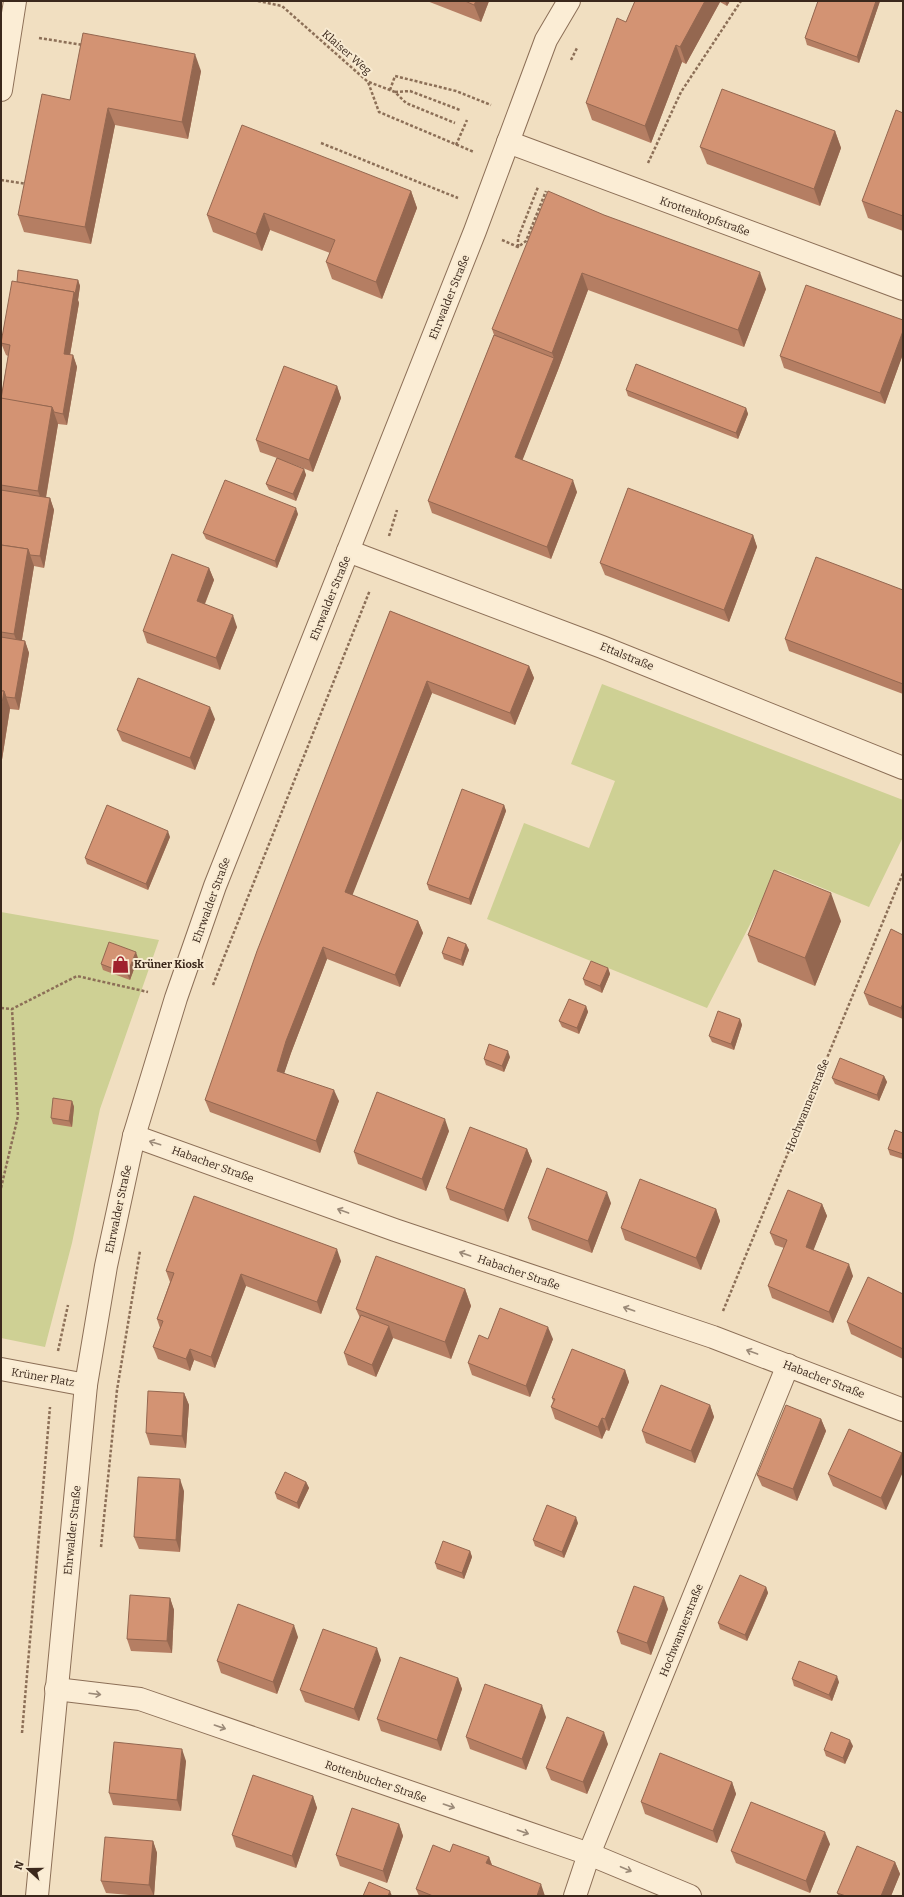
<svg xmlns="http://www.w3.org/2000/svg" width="904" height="1897" viewBox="0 0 904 1897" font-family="Bitter,serif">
	<rect width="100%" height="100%" fill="#f1dfc1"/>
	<!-- green -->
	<g fill="#ced094">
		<polygon points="602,684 903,800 903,837 869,907 778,870 707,1008 487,919 524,823 589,848 615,781 571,764"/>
		<polygon points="1,912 159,940 100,1109 72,1243 45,1347 1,1338"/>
	</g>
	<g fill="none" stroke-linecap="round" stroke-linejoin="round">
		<defs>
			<g id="minor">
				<polyline points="1,90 15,1"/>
				<polyline points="508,142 903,289"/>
				<polyline points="348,551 602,647 903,768"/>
				<polyline points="134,1136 395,1230 713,1337 903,1410"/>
				<polyline points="1,1369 86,1385"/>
				<polyline points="56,1689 140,1699 589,1854 690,1896"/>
				<polyline points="575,1896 589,1854 788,1365"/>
			</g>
			<polyline id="tertiary" points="37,1896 86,1385 106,1266 134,1136 176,998 215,886 475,231 546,40 569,1"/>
		</defs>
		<!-- minor casing -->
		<use href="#minor" stroke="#8c6f57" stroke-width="24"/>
		<!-- tertiary casing -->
		<use href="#tertiary" stroke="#8c6f57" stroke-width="24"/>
		<!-- path -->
		<g stroke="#8c6f57" stroke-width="2.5" stroke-dasharray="3 2" stroke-linecap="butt">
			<polyline points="258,1 282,6 368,82 379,112 474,152"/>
			<polyline points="39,38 83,45"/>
			<polyline points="571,60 577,48"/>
			<polyline points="369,82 395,92 406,103 455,123"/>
			<polyline points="390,90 395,76 456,91 491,105"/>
			<polyline points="395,92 410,91 460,110"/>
			<polyline points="321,143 458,198"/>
			<polyline points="456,145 467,120"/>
			<polyline points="648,163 681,92 741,1"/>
			<polyline points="1,180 27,184"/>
			<polyline points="502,240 518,247 526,241 546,191"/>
			<polyline points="518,247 518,238 538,187"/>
			<polyline points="389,536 397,510"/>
			<polyline points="213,985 370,590"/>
			<polyline points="1,1008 12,1009 77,976 148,992"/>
			<polyline points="1,1188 18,1116 12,1009"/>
			<polyline points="723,1311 903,873"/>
			<polyline points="58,1351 68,1305"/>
			<polyline points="101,1547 117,1390 140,1251"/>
			<polyline points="22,1733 50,1407"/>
		</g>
		<!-- minor -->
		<use href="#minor" stroke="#fbedd5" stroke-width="22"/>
		<!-- tertiary -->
		<use href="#tertiary" stroke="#fbedd5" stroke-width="22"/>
	</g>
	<!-- wall -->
	<g fill="#b57e63">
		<polygon points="427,1 489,1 481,22"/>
		<polygon points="635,1 730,1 727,6 720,2 686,64 682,62 651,143 592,120 586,103 626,22"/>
		<polygon points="818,1 880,1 859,63 807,45 805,38"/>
		<polygon points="201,71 188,139 115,125 91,244 24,232 18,215 70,100"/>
		<polygon points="903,113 903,231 868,218 862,201"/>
		<polygon points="835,131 841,148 820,206 707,164 700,147"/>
		<polygon points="411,191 417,208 382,299 332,279 326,262 330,253 270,230 262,251 213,232 207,215"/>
		<polygon points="604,215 766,289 744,347 588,290 558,370 522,460 577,492 551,559 432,513 428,501 494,335 492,329"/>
		<polygon points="78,280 80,286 78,300 79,303 70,355 73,355 77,367 67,425 58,424 46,498 50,498 54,510 44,568 34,566 22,640 25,641 29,653 19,710 10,709 1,766 1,398 8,356 6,355 1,343 17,282"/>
		<polygon points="903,320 903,354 885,404 784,368 780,356"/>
		<polygon points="337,386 341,398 313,472 287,462 304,469 306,475 296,501 269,490 266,484 277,458 260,452 256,440"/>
		<polygon points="626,390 746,408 748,414 738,439 628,396"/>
		<polygon points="298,514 277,568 206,539 203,533"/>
		<polygon points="753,535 757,547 729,622 605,575 600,563"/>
		<polygon points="209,568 214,580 205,604 237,627 220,670 147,643 143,631"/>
		<polygon points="903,590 903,694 789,651 785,639"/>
		<polygon points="390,611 529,666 534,678 515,725 432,693 352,895 418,921 423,933 400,987 327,959 291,1053 284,1073 339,1101 320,1153 210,1112 205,1100"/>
		<polygon points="215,719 195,770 122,741 117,730"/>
		<polygon points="504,805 506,811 471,905 429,890 427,884"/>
		<polygon points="170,837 148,890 87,864 85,858"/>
		<polygon points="841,921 815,986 758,962 748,935"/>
		<polygon points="903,935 903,1019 869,1005 864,993"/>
		<polygon points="466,944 469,950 463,966 444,959 442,953"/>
		<polygon points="138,958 130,980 103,970 101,964"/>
		<polygon points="608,968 610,974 602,993 585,985 583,979"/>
		<polygon points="586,1006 588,1012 579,1034 562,1027 559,1021"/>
		<polygon points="740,1019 742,1025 734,1050 712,1042 709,1036"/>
		<polygon points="510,1057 504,1072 486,1065 484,1059"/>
		<polygon points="884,1076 887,1082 879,1101 835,1084 832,1078"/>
		<polygon points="72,1101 74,1107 72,1127 53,1124 51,1118"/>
		<polygon points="449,1131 426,1191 358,1164 354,1152"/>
		<polygon points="903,1133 903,1159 890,1155 888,1149"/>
		<polygon points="527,1149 532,1161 508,1222 450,1200 446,1188"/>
		<polygon points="611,1203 592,1253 532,1230 528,1218"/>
		<polygon points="822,1204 827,1216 813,1250 853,1276 833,1323 772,1298 768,1286 784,1248 775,1245 770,1233"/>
		<polygon points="716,1209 720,1221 701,1270 625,1240 621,1228"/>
		<polygon points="341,1261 321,1314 246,1286 215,1368 194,1360 190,1371 158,1359 153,1347 160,1328 157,1319 170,1282 166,1271"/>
		<polygon points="465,1289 471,1306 451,1359 393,1338 376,1377 348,1365 344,1353 360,1318 356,1309"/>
		<polygon points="903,1294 903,1359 851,1334 847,1322"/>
		<polygon points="488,1339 553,1339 530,1397 472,1375 468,1363"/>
		<polygon points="625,1370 629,1382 609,1431 606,1430 602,1439 555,1419 551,1407 553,1401 552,1398"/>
		<polygon points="184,1393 189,1405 186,1448 150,1445 146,1433"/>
		<polygon points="710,1405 714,1417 695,1463 646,1443 642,1431"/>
		<polygon points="821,1419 826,1431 797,1501 762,1486 757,1475"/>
		<polygon points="902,1453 886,1510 833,1486 828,1474"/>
		<polygon points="306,1482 309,1488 299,1509 277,1499 275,1493"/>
		<polygon points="184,1491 180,1552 139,1549 134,1537"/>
		<polygon points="578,1523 564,1558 535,1546 533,1540"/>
		<polygon points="470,1551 472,1557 464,1579 437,1569 435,1563"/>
		<polygon points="766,1587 768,1593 747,1641 720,1629 718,1623"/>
		<polygon points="170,1598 174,1610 172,1653 131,1651 127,1639"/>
		<polygon points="668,1609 651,1655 621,1644 617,1632"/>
		<polygon points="298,1637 277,1694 221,1673 217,1661"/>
		<polygon points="381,1660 359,1721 305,1702 300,1690"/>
		<polygon points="458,1678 462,1689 441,1751 381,1731 377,1719"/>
		<polygon points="792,1679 839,1682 832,1701 794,1686"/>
		<polygon points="546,1717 526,1770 470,1749 466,1737"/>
		<polygon points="608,1744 587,1794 551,1780 546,1768"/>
		<polygon points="853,1746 845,1764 826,1756 824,1750"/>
		<polygon points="186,1761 181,1811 113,1805 109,1793"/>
		<polygon points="732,1782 736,1794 717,1843 645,1814 641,1802"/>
		<polygon points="313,1796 317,1808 296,1868 236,1847 232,1835"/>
		<polygon points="399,1824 403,1836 387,1883 340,1866 336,1855"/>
		<polygon points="153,1841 157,1853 154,1896 141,1896 106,1893 101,1881"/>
		<polygon points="830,1844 810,1893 736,1863 731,1851"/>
		<polygon points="450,1852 489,1857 492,1865 545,1896 419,1896 416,1889"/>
		<polygon points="895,1862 900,1874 891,1896 839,1896 837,1893"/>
	</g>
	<!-- shaded-wall -->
	<g fill="#946750">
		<polygon points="476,1 489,1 481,22 474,5"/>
		<polygon points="705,1 720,1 720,2 686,64 680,47"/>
		<polygon points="725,1 730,1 727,6"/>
		<polygon points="876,1 880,1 859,63 857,57"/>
		<polygon points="676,45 682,62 651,143 645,126"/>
		<polygon points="195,54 201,71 188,139 182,122"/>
		<polygon points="108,108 115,125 91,244 85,227"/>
		<polygon points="835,131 841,148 820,206 814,189"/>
		<polygon points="411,191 417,208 382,299 376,282"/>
		<polygon points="264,213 270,230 262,251 256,234"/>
		<polygon points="760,272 766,289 744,347 738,330"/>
		<polygon points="582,273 588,290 558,370 519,469 515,457 554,358 552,353"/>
		<polygon points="78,280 80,286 78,300 79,303 68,366 64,354 74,292"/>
		<polygon points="903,331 903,354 885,404 880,393"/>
		<polygon points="73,355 77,367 67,425 63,414"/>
		<polygon points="337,386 341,398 313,472 309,460"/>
		<polygon points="52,407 58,424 44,508 38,491"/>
		<polygon points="746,408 748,414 738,439 736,433"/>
		<polygon points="304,469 306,475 296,501 293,494"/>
		<polygon points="573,480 577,492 551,559 547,547"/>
		<polygon points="50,498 54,510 44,568 40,556"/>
		<polygon points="296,508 298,514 277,568 275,561"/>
		<polygon points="753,535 757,547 729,622 724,610"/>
		<polygon points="28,549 34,566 20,651 14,634"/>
		<polygon points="209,568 214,580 201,613 197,601"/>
		<polygon points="233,615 237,627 220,670 216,658"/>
		<polygon points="25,641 29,653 19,710 15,698"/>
		<polygon points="529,666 534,678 515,725 510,713"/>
		<polygon points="427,681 432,693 349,904 345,892"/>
		<polygon points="4,691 10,708 1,766 1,710"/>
		<polygon points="210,707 215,719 195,770 190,758"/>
		<polygon points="504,805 506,811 471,905 469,899"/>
		<polygon points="168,831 170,837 148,890 146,884"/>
		<polygon points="831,893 841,921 815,986 805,958"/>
		<polygon points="418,921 423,933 400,987 395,975"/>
		<polygon points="466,944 469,950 463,966 461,960"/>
		<polygon points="323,947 327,959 291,1053 281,1083 277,1071 286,1041"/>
		<polygon points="136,952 138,958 130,980 127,974"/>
		<polygon points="608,968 610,974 602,993 600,986"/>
		<polygon points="903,1003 903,1014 901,1008"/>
		<polygon points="586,1006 588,1012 579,1034 577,1028"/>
		<polygon points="740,1019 742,1025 734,1050 731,1044"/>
		<polygon points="508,1051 510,1057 504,1072 502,1066"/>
		<polygon points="884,1076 887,1082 879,1101 877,1095"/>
		<polygon points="334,1090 339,1101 320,1153 316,1141"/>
		<polygon points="72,1101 74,1107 72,1127 69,1121"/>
		<polygon points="445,1119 449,1131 426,1191 422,1179"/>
		<polygon points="527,1149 532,1161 508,1222 504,1210"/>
		<polygon points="607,1192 611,1203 592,1253 588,1241"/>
		<polygon points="822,1204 827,1216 810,1259 806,1247"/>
		<polygon points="716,1209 720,1221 701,1270 696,1258"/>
		<polygon points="337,1249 341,1261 321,1314 317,1302"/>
		<polygon points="849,1264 853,1276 833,1323 829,1312"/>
		<polygon points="241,1274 246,1286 215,1368 211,1357"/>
		<polygon points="465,1289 471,1306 451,1359 445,1342"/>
		<polygon points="389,1326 393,1338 376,1377 372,1365"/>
		<polygon points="548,1327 553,1339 530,1397 526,1386"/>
		<polygon points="190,1349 194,1360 190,1371 186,1359"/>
		<polygon points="625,1370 629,1382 609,1431 605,1419"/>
		<polygon points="184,1393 189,1405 186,1448 182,1436"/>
		<polygon points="710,1405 714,1417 695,1463 691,1451"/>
		<polygon points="602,1418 606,1430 602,1439 598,1427"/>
		<polygon points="821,1419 826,1431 797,1501 793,1489"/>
		<polygon points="1,1425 2,1429 1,1437"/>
		<polygon points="902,1453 903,1456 903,1472 886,1510 881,1498"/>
		<polygon points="180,1479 184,1491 180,1552 176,1540"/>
		<polygon points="306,1482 309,1488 299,1509 297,1503"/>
		<polygon points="576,1517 578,1523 564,1558 562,1552"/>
		<polygon points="470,1551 472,1557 464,1579 462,1573"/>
		<polygon points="766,1587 768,1593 747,1641 745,1635"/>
		<polygon points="664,1597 668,1609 651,1655 647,1643"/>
		<polygon points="170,1598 174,1610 172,1653 167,1641"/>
		<polygon points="294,1625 298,1637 277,1694 273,1682"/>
		<polygon points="377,1648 381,1660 359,1721 354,1709"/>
		<polygon points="837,1676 839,1682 832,1701 829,1695"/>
		<polygon points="458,1678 462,1689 441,1751 437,1740"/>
		<polygon points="542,1705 546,1717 526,1770 522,1759"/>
		<polygon points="604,1732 608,1744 587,1794 583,1782"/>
		<polygon points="850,1740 853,1746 845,1764 843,1758"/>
		<polygon points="182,1749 186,1761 181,1811 177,1800"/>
		<polygon points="732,1782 736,1794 717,1843 713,1831"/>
		<polygon points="313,1796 317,1808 296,1868 292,1856"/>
		<polygon points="399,1824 403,1836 387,1883 383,1871"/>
		<polygon points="825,1832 830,1844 810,1893 806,1881"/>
		<polygon points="153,1841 157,1853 154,1896 149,1885"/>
		<polygon points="489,1857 495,1874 486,1863"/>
		<polygon points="895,1862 900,1874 891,1896 881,1896"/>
		<polygon points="541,1884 545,1896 537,1896"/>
		<polygon points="390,1891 392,1896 388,1896"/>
	</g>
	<!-- building -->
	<g fill="#d39373" stroke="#946750">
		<polygon points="465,1 476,1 474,5"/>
		<polygon points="635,1 705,1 680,47 676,45 645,126 586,103 617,18 626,22"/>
		<polygon points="818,1 876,1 857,57 805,38"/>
		<polygon points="83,33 195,54 182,122 108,108 85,227 18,215 42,94 70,100"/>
		<polygon points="722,89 835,131 814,189 700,147"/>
		<polygon points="896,110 903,113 903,216 862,201"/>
		<polygon points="242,125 411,191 376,282 326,262 335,240 264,213 256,234 207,215"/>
		<polygon points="548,191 604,215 760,272 738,330 582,273 552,353 492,329"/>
		<polygon points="18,270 78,280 75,294 74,292 17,282"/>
		<polygon points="12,281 74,292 64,354 73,355 63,414 54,412 52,407 1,399 10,345 1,343"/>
		<polygon points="806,285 903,320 903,331 880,393 780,356"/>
		<polygon points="494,335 554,358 515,457 573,480 547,547 428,501"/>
		<polygon points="636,364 746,408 736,433 626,390"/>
		<polygon points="284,366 337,386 309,460 256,440"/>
		<polygon points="1,398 52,407 38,491 1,485"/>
		<polygon points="277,458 304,469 293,494 266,484"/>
		<polygon points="225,480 296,508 275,561 203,533"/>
		<polygon points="628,488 753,535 724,610 600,563"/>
		<polygon points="1,490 50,498 40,556 30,555 28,549 1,545"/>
		<polygon points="1,545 28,549 14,634 1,632"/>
		<polygon points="172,554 209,568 197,601 233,615 216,658 143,631"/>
		<polygon points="816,557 903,590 903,684 785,639"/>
		<polygon points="390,611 529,666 510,713 427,681 345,892 418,921 395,975 323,947 286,1041 277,1071 334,1090 316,1141 205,1100 257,951"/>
		<polygon points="1,637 25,641 15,698 6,697 4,691 1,691"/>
		<polygon points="138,678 210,707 190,758 117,730"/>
		<polygon points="1,691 4,691 1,710"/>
		<polygon points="462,789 504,805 469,899 427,884"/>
		<polygon points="107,805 168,831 146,884 85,858"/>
		<polygon points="774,870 831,893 805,958 748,935"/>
		<polygon points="891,929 903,935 903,1003 901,1008 864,993"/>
		<polygon points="448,937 466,944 461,960 442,953"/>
		<polygon points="109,942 136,952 127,974 101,964"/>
		<polygon points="591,961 608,968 600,986 583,979"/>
		<polygon points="569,999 586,1006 577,1028 559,1021"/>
		<polygon points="718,1011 740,1019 731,1044 709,1036"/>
		<polygon points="489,1044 508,1051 502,1066 484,1059"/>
		<polygon points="840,1058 884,1076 877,1095 832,1078"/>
		<polygon points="377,1092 445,1119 422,1179 354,1152"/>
		<polygon points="53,1098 72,1101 69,1121 51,1118"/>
		<polygon points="470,1127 527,1149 504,1210 446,1188"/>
		<polygon points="895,1130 903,1133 903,1154 888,1149"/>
		<polygon points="547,1168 607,1192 588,1241 528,1218"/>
		<polygon points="640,1179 716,1209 696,1258 621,1228"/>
		<polygon points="788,1190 822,1204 806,1247 849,1264 829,1312 768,1286 787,1240 770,1233"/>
		<polygon points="194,1196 337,1249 317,1302 241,1274 211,1357 190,1349 186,1359 153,1347 163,1321 157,1319 174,1273 166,1271"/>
		<polygon points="376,1256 465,1289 445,1342 356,1309"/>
		<polygon points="868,1277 903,1294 903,1349 847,1322"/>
		<polygon points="500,1308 548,1327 526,1386 468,1363 479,1335 488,1339"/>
		<polygon points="361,1315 389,1326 372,1365 344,1353"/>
		<polygon points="572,1349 625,1370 605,1419 602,1418 598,1427 551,1407 555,1399 552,1398"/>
		<polygon points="661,1385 710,1405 691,1451 642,1431"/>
		<polygon points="148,1391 184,1393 182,1436 146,1433"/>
		<polygon points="786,1405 821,1419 793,1489 757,1475"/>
		<polygon points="849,1429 902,1453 881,1498 828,1474"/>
		<polygon points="285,1472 306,1482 297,1503 275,1493"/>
		<polygon points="138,1477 180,1479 176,1540 134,1537"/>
		<polygon points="547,1505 576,1517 562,1552 533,1540"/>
		<polygon points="443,1541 470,1551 462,1573 435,1563"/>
		<polygon points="740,1575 766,1587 745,1635 718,1623"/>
		<polygon points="634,1586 664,1597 647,1643 617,1632"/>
		<polygon points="130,1595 170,1598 167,1641 127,1639"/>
		<polygon points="238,1604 294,1625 273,1682 217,1661"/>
		<polygon points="323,1629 377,1648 354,1709 300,1690"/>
		<polygon points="400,1657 458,1678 437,1740 377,1719"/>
		<polygon points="799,1661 837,1676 829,1695 792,1679"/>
		<polygon points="485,1684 542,1705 522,1759 466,1737"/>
		<polygon points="567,1717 604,1732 583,1782 546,1768"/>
		<polygon points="831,1732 850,1740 843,1758 824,1750"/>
		<polygon points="114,1742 182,1749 177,1800 109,1793"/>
		<polygon points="660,1753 732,1782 713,1831 641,1802"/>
		<polygon points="253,1775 313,1796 292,1856 232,1835"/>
		<polygon points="751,1802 825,1832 806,1881 731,1851"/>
		<polygon points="352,1808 399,1824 383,1871 336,1855"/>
		<polygon points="105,1837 153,1841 149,1885 101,1881"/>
		<polygon points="453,1844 489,1857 486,1863 541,1884 537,1896 433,1896 416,1889 433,1845 450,1852"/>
		<polygon points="857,1846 895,1862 881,1896 846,1896 837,1893"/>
		<polygon points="369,1882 390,1891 388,1896 363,1896"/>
	</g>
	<!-- one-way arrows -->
	<defs><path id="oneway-shaft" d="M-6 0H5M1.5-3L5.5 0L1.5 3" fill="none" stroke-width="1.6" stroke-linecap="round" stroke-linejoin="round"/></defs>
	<g stroke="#9b8a78">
		<use href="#oneway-shaft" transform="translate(155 1143) rotate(-162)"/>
		<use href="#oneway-shaft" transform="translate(343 1211) rotate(-160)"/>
		<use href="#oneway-shaft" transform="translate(465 1254) rotate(-161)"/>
		<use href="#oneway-shaft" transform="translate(629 1309) rotate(-161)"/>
		<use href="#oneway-shaft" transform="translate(752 1352) rotate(-160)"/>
		<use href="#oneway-shaft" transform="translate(95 1694) rotate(7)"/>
		<use href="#oneway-shaft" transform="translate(220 1727) rotate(19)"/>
		<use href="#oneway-shaft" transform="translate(449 1806) rotate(19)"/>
		<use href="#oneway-shaft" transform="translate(523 1832) rotate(19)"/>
		<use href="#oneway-shaft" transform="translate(626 1869) rotate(23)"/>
	</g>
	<!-- icons -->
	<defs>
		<symbol id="shop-bare" viewBox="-9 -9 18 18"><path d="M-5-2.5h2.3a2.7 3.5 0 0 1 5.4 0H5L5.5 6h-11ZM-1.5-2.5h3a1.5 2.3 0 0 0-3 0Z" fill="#a0222d" stroke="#f8ead1" stroke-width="2.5" paint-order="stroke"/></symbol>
	</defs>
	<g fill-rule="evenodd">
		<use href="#shop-bare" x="108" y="952" width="25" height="25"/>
	</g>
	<g text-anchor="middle" stroke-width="4" stroke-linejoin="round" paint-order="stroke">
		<!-- street labels -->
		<g font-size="11" fill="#3b281c" stroke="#f8ead1">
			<text transform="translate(347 52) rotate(41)" y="4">Klaiser Weg</text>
			<text transform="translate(705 216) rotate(20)" y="4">Krottenkopfstraße</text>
			<text transform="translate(449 297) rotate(-68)" y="4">Ehrwalder Straße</text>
			<text transform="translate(330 598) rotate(-68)" y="4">Ehrwalder Straße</text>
			<text transform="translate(627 656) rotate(22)" y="4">Ettalstraße</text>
			<text transform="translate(211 900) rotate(-70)" y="4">Ehrwalder Straße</text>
			<text transform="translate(807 1105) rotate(-68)" y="4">Hochwannerstraße</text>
			<text transform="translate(213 1164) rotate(20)" y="4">Habacher Straße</text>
			<text transform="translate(118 1209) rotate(-78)" y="4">Ehrwalder Straße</text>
			<text transform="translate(519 1272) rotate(19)" y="4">Habacher Straße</text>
			<text transform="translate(43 1377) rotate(10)" y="4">Krüner Platz</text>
			<text transform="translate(824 1379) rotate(21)" y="4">Habacher Straße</text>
			<text transform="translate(72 1530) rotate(-84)" y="4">Ehrwalder Straße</text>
			<text transform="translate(681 1630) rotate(-68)" y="4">Hochwannerstraße</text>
			<text transform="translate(376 1781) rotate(19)" y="4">Rottenbucher Straße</text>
		</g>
		<!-- poi labels -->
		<g font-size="11" font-weight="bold" fill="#3b281c" stroke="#f8ead1" text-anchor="start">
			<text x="134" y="968">Krüner Kiosk</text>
		</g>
	</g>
	<!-- border -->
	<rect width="904" height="1897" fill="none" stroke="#3b281c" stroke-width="4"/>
	<!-- north arrow -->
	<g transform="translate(28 1869) rotate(291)" stroke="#f8ead1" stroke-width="3" paint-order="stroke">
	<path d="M0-3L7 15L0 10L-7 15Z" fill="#3b281c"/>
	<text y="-6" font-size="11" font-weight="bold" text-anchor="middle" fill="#3b281c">N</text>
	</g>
</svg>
